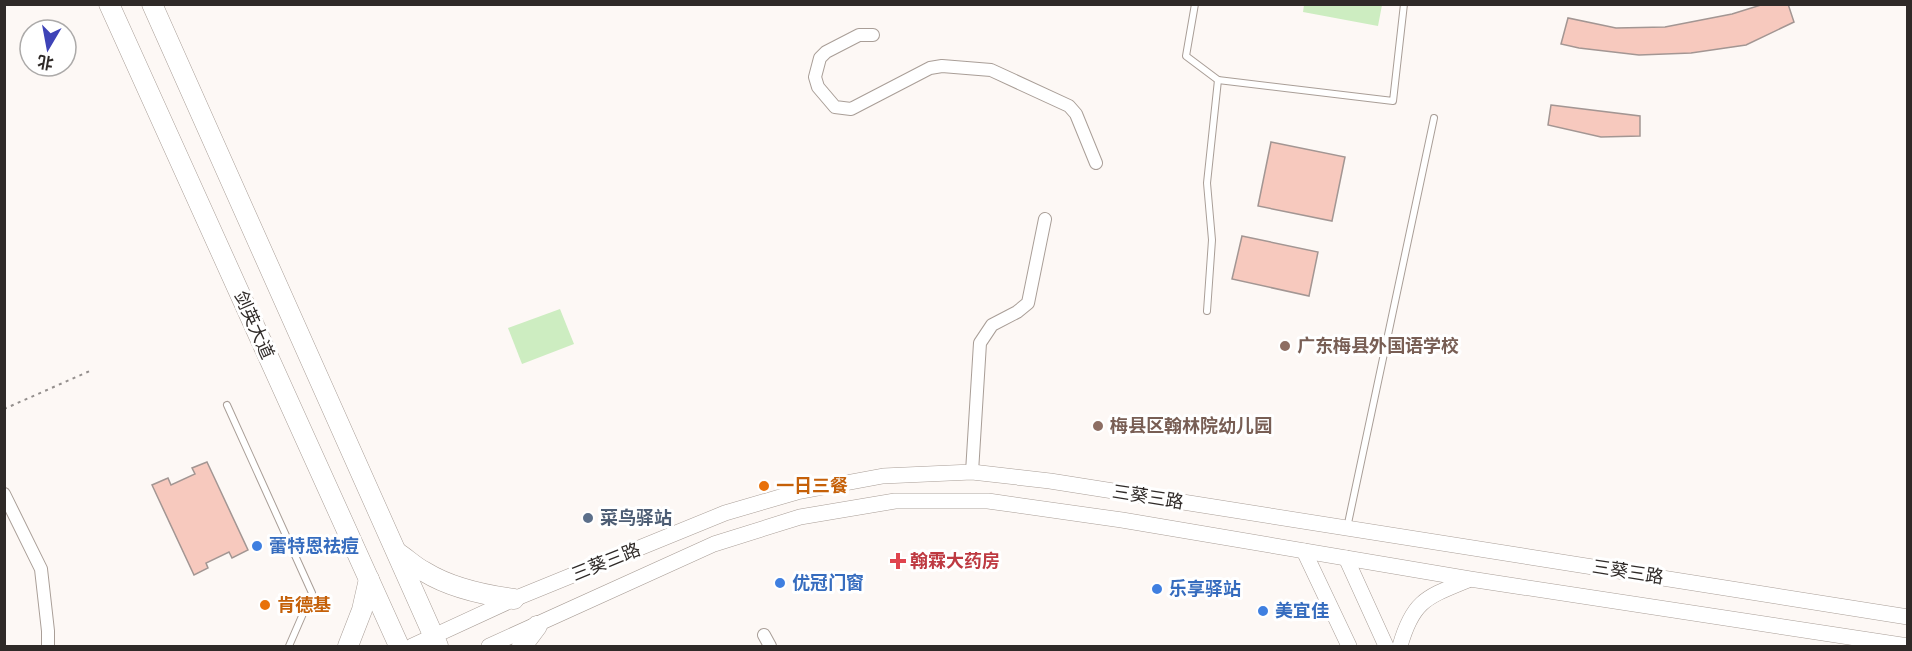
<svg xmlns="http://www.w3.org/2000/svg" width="1912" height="651" viewBox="0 0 1912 651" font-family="'PT Serif','Noto Sans SC',serif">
	<rect width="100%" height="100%" fill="#fdf8f5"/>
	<!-- green -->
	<g fill="#cdedc1">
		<polygon points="1304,5 1304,4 1382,5 1378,26 1303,12"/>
		<polygon points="560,309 574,344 522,364 508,328"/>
	</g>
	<!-- building -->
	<g fill="#f7c9be" stroke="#a39693" stroke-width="1.5">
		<polygon points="1764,4 1788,4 1794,22 1746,45 1691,53 1639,55 1579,48 1561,44 1568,18 1616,28 1665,27 1732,14"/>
		<polygon points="1551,105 1640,116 1640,136 1601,137 1548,125"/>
		<polygon points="1271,142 1345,157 1332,221 1258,206"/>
		<polygon points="1242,236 1318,252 1309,296 1232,279"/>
		<polygon points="207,462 248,550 232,558 229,552 206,563 208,568 194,575 152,485 168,478 171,485 195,474 192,468"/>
	</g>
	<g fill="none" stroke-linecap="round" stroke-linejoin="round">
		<defs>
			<g id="service">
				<polyline points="1195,4 1186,56 1218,80 1393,101 1404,4"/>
				<polyline points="1207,311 1212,240 1207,183 1218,80"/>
				<polyline points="227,405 312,593 289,646"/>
				<polyline points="1347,528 1434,118"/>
			</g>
			<g id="minor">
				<polyline points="873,35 859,35 826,52 820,58 815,77 818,87 835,107 851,109 930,68 942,66 991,70 1069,106 1076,114 1096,163"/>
				<polyline points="972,472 980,343 992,325 1017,312 1028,303 1045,219"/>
				<polyline points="4,494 41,569 48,631 48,646"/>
				<polyline points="764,635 770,646"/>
			</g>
			<g id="tertiary">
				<polyline points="1304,551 1349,646"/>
				<polyline points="1346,558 1386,646"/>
				<polyline points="412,646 514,599 725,513 797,492 883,476 972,472 1050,481 1908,617"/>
				<polyline points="489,646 714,544 800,517 895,501 988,501 1122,520 1470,579 1908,646"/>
				<path d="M1400,646C1413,600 1427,597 1468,580"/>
			</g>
			<g id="primary">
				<polyline points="109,4 399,646"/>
				<polyline points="152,4 438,646"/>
				<path d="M398,553C407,559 415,567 425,572C451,588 484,595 514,599"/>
				<polyline points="348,646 362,610 369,579"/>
				<polyline points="522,646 537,626"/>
			</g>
		</defs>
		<!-- service casing -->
		<use href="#service" stroke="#a99e97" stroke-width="8"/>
		<!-- minor casing -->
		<use href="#minor" stroke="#a99e97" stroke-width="14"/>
		<!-- tertiary casing -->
		<use href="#tertiary" stroke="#a99e97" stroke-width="16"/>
		<!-- primary casing -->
		<use href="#primary" stroke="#a99e97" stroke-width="21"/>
		<!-- path -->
		<polyline stroke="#948f8d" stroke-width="2" stroke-dasharray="3 4.5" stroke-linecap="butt" points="4,409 92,370"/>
		<!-- service -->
		<use href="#service" stroke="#fff" stroke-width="6"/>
		<!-- minor -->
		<use href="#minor" stroke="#fff" stroke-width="12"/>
		<!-- tertiary -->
		<use href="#tertiary" stroke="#fff" stroke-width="15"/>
		<!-- primary -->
		<use href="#primary" stroke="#fff" stroke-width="20"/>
	</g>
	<!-- markers -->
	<g fill="#8d6e63" stroke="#fff" stroke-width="2">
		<circle cx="1285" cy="346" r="6"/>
		<circle cx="1098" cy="426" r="6"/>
	</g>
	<g fill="#e8710a" stroke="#fff" stroke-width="2">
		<circle cx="764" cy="486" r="6"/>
		<circle cx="265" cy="605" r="6"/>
	</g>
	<circle fill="#5c6f8a" stroke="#fff" stroke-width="2" cx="588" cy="518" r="6"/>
	<g fill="#3f7fe0" stroke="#fff" stroke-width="2">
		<circle cx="257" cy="546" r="6"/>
		<circle cx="780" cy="583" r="6"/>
		<circle cx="1157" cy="589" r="6"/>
		<circle cx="1263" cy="611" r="6"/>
	</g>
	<path fill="#e0444e" stroke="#fff" stroke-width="2" d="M895 552h6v6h6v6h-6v6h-6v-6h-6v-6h6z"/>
	<g text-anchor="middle" stroke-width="6" stroke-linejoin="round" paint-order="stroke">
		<!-- street labels -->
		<g font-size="18" fill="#2f2a28" stroke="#fff">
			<text transform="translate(254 325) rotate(66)" y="6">剑英大道</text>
			<text transform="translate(1148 497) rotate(9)" y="6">三葵三路</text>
			<text transform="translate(606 562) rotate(-22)" y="6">三葵三路</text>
			<text transform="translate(1628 572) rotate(9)" y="6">三葵三路</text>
		</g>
		<!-- education labels -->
		<g font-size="18" font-weight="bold" fill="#785e54" stroke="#fff" text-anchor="start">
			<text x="1297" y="352">广东梅县外国语学校</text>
			<text x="1110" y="432">梅县区翰林院幼儿园</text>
		</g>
		<!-- food labels -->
		<g font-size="18" font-weight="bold" fill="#c56008" stroke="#fff" text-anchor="start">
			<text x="776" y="492">一日三餐</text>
			<text x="277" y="611">肯德基</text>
		</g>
		<!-- service labels -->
		<g font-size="18" font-weight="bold" fill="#4e5e75" stroke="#fff" text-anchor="start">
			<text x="600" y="524">菜鸟驿站</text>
		</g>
		<!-- shop labels -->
		<g font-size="18" font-weight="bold" fill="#366cbe" stroke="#fff" text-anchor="start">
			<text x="269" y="552">蕾特恩祛痘</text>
			<text x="792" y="589">优冠门窗</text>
			<text x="1169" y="595">乐享驿站</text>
			<text x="1275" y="617">美宜佳</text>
		</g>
		<!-- health labels -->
		<g font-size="18" font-weight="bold" fill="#be3a42" stroke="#fff" text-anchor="start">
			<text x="910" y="567">翰霖大药房</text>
		</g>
	</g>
	<!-- border -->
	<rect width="1912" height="651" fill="none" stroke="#2f2a28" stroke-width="12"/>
	<!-- north arrow -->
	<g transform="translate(48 48) rotate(190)"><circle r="28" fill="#ffffff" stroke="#acaaa9" stroke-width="1.5"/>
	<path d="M0-4.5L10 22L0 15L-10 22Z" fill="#3e43b7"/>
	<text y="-9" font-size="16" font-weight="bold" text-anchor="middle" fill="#2f2a28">北</text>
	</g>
</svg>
